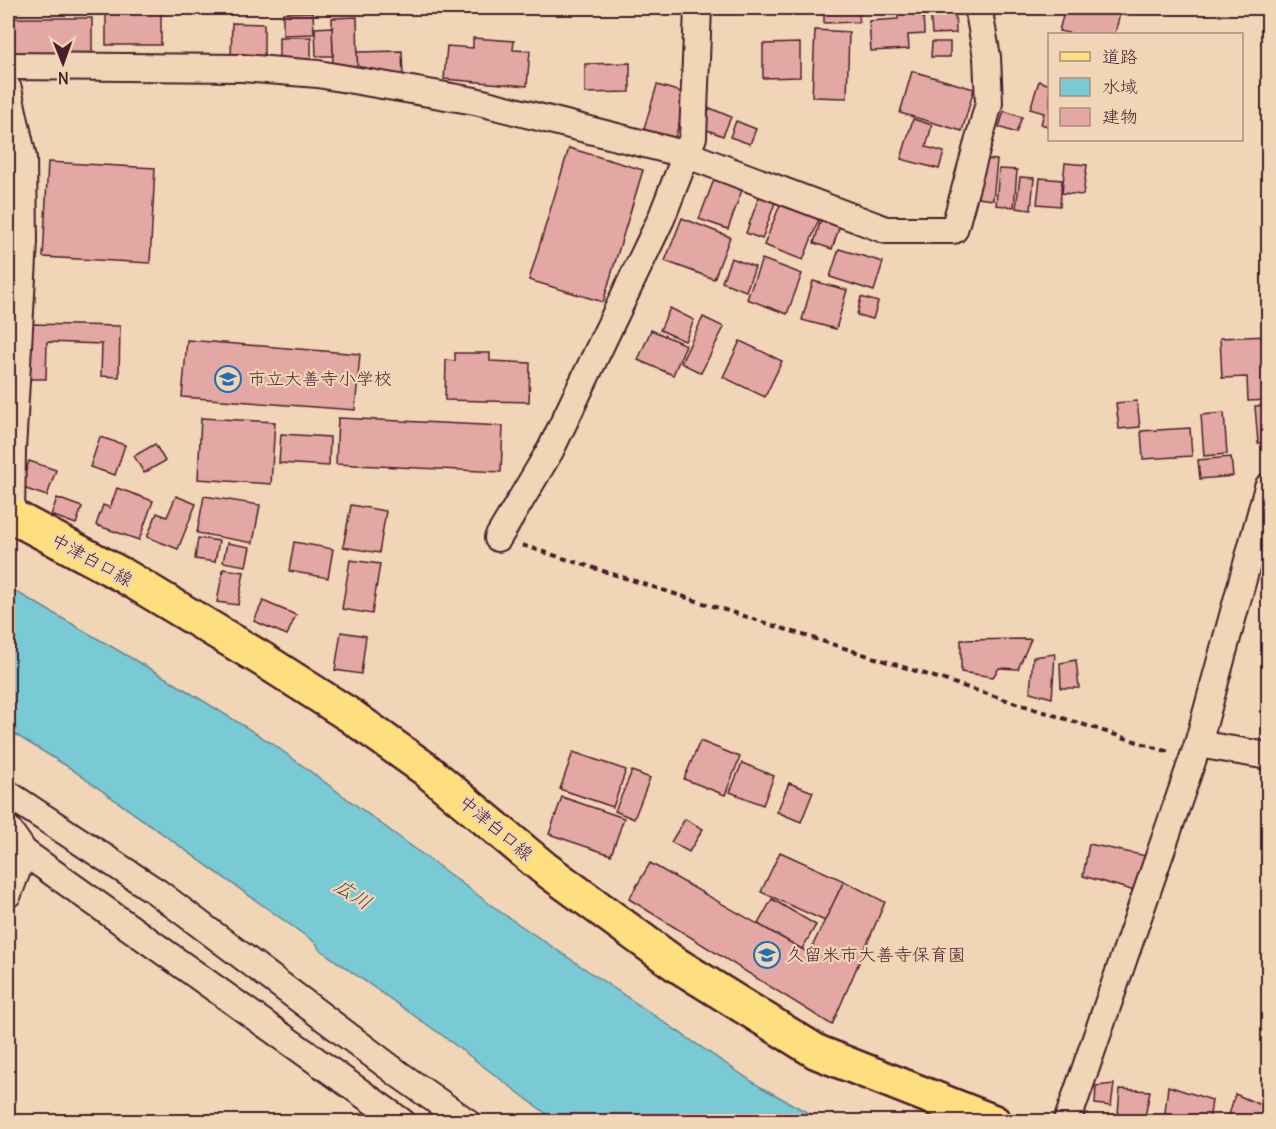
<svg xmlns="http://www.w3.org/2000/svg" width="1276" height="1129" viewBox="0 0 1276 1129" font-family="Delius,'Klee One',sans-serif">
	<rect width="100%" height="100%" fill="#f1d5b7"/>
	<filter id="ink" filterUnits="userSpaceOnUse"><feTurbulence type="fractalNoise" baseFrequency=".0167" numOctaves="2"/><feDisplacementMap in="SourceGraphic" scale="12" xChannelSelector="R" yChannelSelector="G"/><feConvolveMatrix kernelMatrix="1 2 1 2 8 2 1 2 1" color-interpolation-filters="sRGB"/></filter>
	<g filter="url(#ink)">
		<!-- water -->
		<polygon fill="#7acad6" stroke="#678692" stroke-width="1.5" points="8,587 171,681 273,744 502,913 759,1086 823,1121 556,1121 439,1033 319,949 317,944 70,768 8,730"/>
		<!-- building -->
		<g fill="#e3a8a3" stroke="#4a1f2b" stroke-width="1.5">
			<polygon points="10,8 91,8 10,11"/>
			<polygon points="193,8 233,8 233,12 193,11"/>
			<polygon points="824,8 859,8 859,22 824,23"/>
			<polygon points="897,8 923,8 924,34 908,35 909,49 871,51 869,21 898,19"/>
			<polygon points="930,8 955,8 956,33 932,34"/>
			<polygon points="1065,8 1097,8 1120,13 1115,34 1073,34 1059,31"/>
			<rect x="106" y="11" width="55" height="34"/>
			<polygon points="313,12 314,34 283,35 283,13"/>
			<polygon points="357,17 358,70 333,71 332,18"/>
			<rect x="10" y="18" width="82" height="35"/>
			<polygon points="232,23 264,24 264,58 231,58"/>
			<polygon points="332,27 333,56 316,56 315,28"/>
			<polygon points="815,30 849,32 847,98 812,97"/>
			<rect x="279" y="37" width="32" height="24"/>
			<polygon points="473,38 514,41 513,50 530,51 527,86 444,79 447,46 473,48"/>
			<polygon points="932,42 950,42 950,57 931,57"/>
			<polygon points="800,43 800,77 763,78 763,44"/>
			<polygon points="402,51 403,78 358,79 357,52"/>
			<polygon points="630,63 630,92 585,93 585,64"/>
			<polygon points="912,71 974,89 962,131 900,113"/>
			<polygon points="1039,81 1050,85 1050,127 1041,124 1044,113 1030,109"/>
			<polygon points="657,85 688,94 674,141 643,132"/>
			<polygon points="710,108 731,117 723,136 702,128"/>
			<polygon points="1004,111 1022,117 1016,133 999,127"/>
			<polygon points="913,119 932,125 926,147 944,152 939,169 901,159"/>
			<polygon points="736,121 756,129 750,144 730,137"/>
			<polygon points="569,148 643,170 603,302 529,280"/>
			<polygon points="982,159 997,160 993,200 978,198"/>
			<polygon points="48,162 155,168 150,263 43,257"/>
			<polygon points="1065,163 1087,165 1083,195 1062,193"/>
			<polygon points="999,169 1017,170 1014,207 996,205"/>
			<polygon points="715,177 743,187 728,229 699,219"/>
			<polygon points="1020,177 1034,178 1031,210 1016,208"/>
			<polygon points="1040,178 1062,180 1060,206 1037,204"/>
			<polygon points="760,194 776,200 762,239 746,233"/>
			<polygon points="780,205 819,219 803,260 764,245"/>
			<polygon points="682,218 730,237 714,279 665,261"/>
			<polygon points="821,219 840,225 832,249 814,243"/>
			<polygon points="839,249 883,262 874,291 830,277"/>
			<polygon points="731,258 755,267 746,291 722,282"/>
			<polygon points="762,259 802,274 787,314 747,299"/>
			<polygon points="813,281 847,290 836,329 802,320"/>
			<polygon points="861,297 878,302 873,319 857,315"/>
			<polygon points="670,308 694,320 685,341 660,330"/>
			<polygon points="703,317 724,327 701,373 681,363"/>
			<polygon points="30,324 120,326 119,377 101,376 102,344 47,342 46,379 29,379"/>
			<polygon points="651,330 686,345 673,375 638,360"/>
			<polygon points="1268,336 1268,400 1248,401 1247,377 1222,378 1220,338"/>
			<polygon points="187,340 360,354 355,410 182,397"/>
			<polygon points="740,341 782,361 765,397 723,377"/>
			<polygon points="455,353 490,353 490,361 530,363 529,402 445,400 446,360 455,361"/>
			<polygon points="1137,401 1140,427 1119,429 1116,403"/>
			<polygon points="1268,405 1268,443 1258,443 1255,406"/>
			<polygon points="1224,413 1227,454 1204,456 1201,415"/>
			<polygon points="201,418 275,422 271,484 198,479"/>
			<polygon points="338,418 503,426 501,472 336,464"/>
			<polygon points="1190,428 1192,456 1143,459 1141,431"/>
			<polygon points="281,434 330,437 329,466 279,463"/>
			<polygon points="100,437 125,445 115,475 90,467"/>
			<polygon points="155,444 165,461 144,473 134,456"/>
			<polygon points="1231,457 1233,476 1200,479 1198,460"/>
			<polygon points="29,461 56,470 47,496 20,487"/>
			<polygon points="117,488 153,501 139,540 96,525 103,505 110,508"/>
			<polygon points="176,496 196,504 178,549 147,537 157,513 167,517"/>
			<polygon points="204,496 260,505 253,543 197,533"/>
			<polygon points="57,498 82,507 76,524 51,515"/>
			<polygon points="351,505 386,511 379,553 343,547"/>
			<polygon points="198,538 219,541 215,562 195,559"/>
			<polygon points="294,542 333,549 328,578 289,571"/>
			<polygon points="227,543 250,547 246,566 223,562"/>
			<polygon points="350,560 380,564 372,614 342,609"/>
			<polygon points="223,569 244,572 238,605 217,602"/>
			<polygon points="263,601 296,615 287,635 254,621"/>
			<polygon points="341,632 366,636 361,674 335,670"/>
			<polygon points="1031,639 1018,669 999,668 993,677 961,672 961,640"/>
			<polygon points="1055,654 1052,698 1030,692 1033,657"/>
			<polygon points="1076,660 1079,688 1061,688 1060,663"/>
			<polygon points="700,741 740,757 725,795 684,779"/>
			<polygon points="573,752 626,770 613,807 560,789"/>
			<polygon points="742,763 774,776 763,805 730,792"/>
			<polygon points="632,771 650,778 634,819 615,811"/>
			<polygon points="789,783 813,792 801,822 777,812"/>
			<polygon points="562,797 624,818 611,855 549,834"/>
			<polygon points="685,819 703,829 689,852 671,842"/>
			<polygon points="1089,844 1151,857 1142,893 1083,876"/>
			<polygon points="780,852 844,881 825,921 761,892"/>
			<polygon points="650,863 809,953 844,881 885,902 832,1025 629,899"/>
			<polygon points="772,899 816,925 802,949 758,924"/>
			<polygon points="1114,1084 1111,1106 1095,1104 1096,1086"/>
			<polygon points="1168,1086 1212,1100 1209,1122 1164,1122"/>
			<polygon points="1120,1089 1150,1091 1144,1122 1139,1122 1118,1114"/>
			<polygon points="1235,1094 1268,1108 1268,1122 1227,1122"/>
		</g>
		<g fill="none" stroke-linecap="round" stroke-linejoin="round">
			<defs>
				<g id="minor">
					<polyline points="8,66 242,68 318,74 475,101 688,155 886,230 954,230 989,103 987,57 979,12 983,8"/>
					<polyline points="8,89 23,158 24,242 12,450 11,515"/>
					<polyline points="498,538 551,449 661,219 693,137 698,8"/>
					<polyline points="1198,744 1268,756"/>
					<polyline points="8,794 157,892 400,1075 467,1122"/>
					<polyline points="8,829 24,852 402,1122"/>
					<polyline points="8,894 24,852"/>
					<polyline points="1067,1122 1198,744 1268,487"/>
				</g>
				<polyline id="major" points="8,514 126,577 262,659 351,716 424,768 544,868 674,963 817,1052 994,1122"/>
			</defs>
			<!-- minor casing -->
			<use href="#minor" stroke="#4a1f2b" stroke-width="30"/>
			<!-- major casing -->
			<use href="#major" stroke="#4a1f2b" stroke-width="38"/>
			<!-- path -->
			<polyline stroke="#4a1f2b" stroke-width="4" stroke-dasharray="6 4.5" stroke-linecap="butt" points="522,545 1169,752"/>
			<!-- minor -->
			<use href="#minor" stroke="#f1d5b7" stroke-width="26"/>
			<!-- major -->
			<use href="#major" stroke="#fddf80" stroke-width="33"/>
		</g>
	</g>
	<!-- icons -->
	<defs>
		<symbol id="school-ring" viewBox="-11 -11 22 22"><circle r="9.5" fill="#f1d5b7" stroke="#1f6fb2" stroke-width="1.5"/><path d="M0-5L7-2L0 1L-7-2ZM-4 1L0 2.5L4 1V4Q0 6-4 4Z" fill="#1f6fb2"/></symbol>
	</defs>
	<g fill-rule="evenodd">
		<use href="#school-ring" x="213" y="364" width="30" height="30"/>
		<use href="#school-ring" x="752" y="940" width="30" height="30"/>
	</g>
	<g text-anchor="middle" stroke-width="4.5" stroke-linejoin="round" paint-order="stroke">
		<!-- poi labels -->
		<g font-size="18" fill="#4a1f2b" stroke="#f1d5b7" text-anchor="start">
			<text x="248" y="385">市立大善寺小学校</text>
			<text x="786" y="961">久留米市大善寺保育園</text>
		</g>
		<!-- street labels -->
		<g font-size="18" fill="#4a1f2b" stroke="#f1d5b7">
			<text transform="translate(92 560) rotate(29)" y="6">中津白口線</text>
			<text transform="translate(496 828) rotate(40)" y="6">中津白口線</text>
		</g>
		<!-- water labels -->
		<g font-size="20" font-style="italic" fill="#54414d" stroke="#f1d5b7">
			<text transform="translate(353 894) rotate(33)" y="7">広川</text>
		</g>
	</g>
	<!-- margin -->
	<rect width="1276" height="1129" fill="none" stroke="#f1d5b7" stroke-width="30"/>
	<rect x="15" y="15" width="1246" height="1099" fill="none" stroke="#4a1f2b" stroke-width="2" filter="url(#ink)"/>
	<!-- legend -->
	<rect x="1048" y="33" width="195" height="108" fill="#f1d5b7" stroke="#ae8c7f" stroke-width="1.5"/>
	<rect x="1060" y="52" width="30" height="9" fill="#fddf80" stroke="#ae8c7f" stroke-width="1.5"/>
	<text x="1102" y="63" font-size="18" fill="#4a1f2b">道路</text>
	<rect x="1060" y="78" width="30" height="18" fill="#7acad6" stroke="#ae8c7f" stroke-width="1.5"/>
	<text x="1102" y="93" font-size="18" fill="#4a1f2b">水域</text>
	<rect x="1060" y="108" width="30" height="18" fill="#e3a8a3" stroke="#ae8c7f" stroke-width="1.5"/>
	<text x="1102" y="123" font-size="18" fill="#4a1f2b">建物</text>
	<!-- north arrow -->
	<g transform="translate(63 63) rotate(179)" stroke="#f1d5b7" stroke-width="4.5" paint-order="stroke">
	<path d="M0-4.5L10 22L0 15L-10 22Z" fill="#4a1f2b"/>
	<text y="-9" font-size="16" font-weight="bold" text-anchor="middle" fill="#4a1f2b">N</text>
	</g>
</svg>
